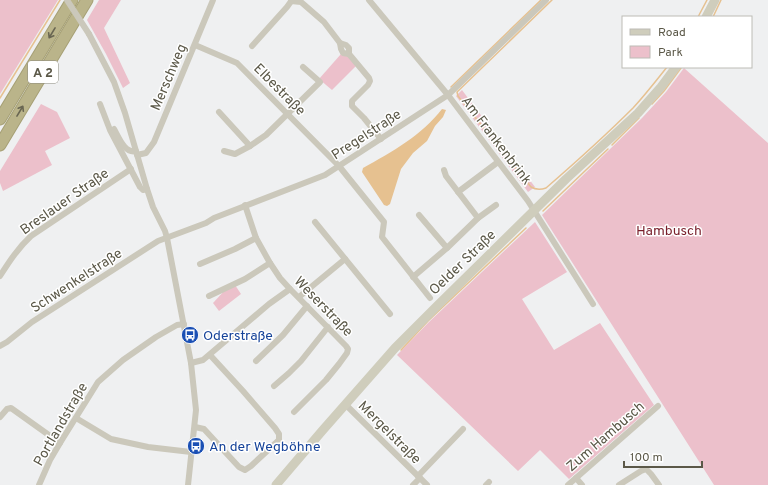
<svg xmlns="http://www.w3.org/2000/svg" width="768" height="485" viewBox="0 0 768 485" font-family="Overpass,sans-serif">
	<rect width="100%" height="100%" fill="#eff0f1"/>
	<!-- green -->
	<g fill="#ecc0cb">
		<polygon points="0,0 58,0 0,94"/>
		<polygon points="99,0 121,0 104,28 130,83 123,88 106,54 87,20"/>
		<polygon points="341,54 349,57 356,66 332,90 319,79"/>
		<polygon points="684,68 768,143 768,485 714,485 542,215 642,118 666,92"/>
		<polygon points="462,90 535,187 528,192 456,96"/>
		<polygon points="41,104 57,112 70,138 45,151 52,165 3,191 0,183 0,171"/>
		<polygon points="535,222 567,272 522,299 554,350 600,323 654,405 569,479 540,450 518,471 397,355 429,322"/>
		<polygon points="235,285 241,294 219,311 213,303 225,290"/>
	</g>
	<!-- water -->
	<path fill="#e6c190" d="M442,109L446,110L443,117L435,126L427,141L413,153L401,169L390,204L387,206L384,205L362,172L363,168C392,152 422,135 442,109Z"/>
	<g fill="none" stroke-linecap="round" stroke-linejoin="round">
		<!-- stream -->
		<g stroke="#e6c190" stroke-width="1.5">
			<path d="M552,0L457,92L458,96L531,187C536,190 540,190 546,188C576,162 605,136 633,108C645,95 656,81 667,67"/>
			<polyline points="698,17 707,0"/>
			<polyline points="713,17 721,0"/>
			<polyline points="451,87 541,0"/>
			<polyline points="0,98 60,0"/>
			<polyline points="652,104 664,91 681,68"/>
			<polyline points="612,145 639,118"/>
			<polyline points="543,211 608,149"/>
			<polyline points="401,350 428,321 526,228"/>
		</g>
		<defs>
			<g id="highway">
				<polyline points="0,119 72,0"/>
				<polyline points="0,145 87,0"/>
			</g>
		</defs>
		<!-- highway casing -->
		<use href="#highway" stroke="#a6a075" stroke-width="13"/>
		<!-- street -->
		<g stroke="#cbc8bb" stroke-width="6">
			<polyline points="369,0 448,95 528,201 593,304"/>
			<polyline points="291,1 301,2 324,22 340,43 341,49 343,53 349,54"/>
			<polyline points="89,34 114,82 125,113 147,189 153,207 165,231 167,238 191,363 196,410 188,485"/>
			<polyline points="340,43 346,45 349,48 349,54 369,78 370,81 368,85 352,101 352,106 364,118 381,139"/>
			<polyline points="195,45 237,63 339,166 384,222 382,237 430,298"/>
			<polyline points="252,46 287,7 292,0"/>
			<polyline points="100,104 110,130 140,187 143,190 147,189"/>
			<polyline points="219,112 250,146"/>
			<path d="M114,129C119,138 125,154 136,151"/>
			<polyline points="224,151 235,154 250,146 266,135 320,82 303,67"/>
			<polyline points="137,155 146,153 154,142 213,0"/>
			<polyline points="444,170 446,176 478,218"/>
			<polyline points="458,192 498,162"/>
			<polyline points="245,205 256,238 270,263 280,278 290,289 346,346 348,349 347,353 339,364 326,380 294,412"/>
			<polyline points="419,215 447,248"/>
			<polyline points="315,222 390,314"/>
			<polyline points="200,264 235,249 256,238"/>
			<path d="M0,276C9,262 18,248 31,236L131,169"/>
			<polyline points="413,277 447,248 478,218 496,205"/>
			<polyline points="209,296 245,279 270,263"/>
			<polyline points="299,297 345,259"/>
			<polyline points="0,346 7,342 32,322 158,241 206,223 214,218 325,175 448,95 546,0"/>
			<polyline points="256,361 283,335 307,306"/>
			<polyline points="191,363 203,360 269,304 290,289"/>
			<polyline points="274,386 289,373 301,361 328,327"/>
			<polyline points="345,404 427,485"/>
			<polyline points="0,417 7,409 11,408 60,443"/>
			<polyline points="76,418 111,439 148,447 191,452"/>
			<polyline points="195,427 204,429 239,467 245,470 251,466 279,440 279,434 275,428 243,391 210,355"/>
			<polyline points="418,476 463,429"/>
			<polyline points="576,478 582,485"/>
			<polyline points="39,485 50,460 60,443 98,382 123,360 156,337 177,325 184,324"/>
			<polyline points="413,485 420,478"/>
			<polyline points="486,485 489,482"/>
			<polyline points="568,485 658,406"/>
			<polyline points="619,485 641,471 646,469 651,474 659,485"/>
		</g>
		<!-- secondary -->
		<g stroke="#cfcdbc" stroke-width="9">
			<polyline points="706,17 715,0"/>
			<polyline points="276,485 322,431 395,348 437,306 566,179 638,113 661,87 676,67"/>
		</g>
		<!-- highway -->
		<use href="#highway" stroke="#bab48a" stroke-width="11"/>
		<!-- street-bridge -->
		<polyline stroke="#cbc8bb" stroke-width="6" points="67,0 89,34"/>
	</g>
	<!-- one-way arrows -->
	<defs><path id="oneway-shaft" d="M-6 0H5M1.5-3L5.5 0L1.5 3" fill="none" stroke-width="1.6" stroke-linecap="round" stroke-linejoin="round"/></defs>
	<g stroke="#696652">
		<use href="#oneway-shaft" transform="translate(52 33) rotate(121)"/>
		<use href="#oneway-shaft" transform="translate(20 111) rotate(-59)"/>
	</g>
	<!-- icons -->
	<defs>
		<symbol id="bus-disc" viewBox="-11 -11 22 22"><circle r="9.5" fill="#1a4fb4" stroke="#fff"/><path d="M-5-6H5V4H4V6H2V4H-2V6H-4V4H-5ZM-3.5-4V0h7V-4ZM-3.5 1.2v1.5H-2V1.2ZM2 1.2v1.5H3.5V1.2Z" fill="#fff"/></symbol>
	</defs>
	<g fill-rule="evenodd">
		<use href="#bus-disc" x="180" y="325" width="20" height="20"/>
		<use href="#bus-disc" x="186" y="436" width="20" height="20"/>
	</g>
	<g text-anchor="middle" stroke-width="3" stroke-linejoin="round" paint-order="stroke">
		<!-- shield labels -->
		<rect fill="#fff" stroke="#8c8a7f" stroke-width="1" x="28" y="61" width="30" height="22" rx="3"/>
		<g font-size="13" font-weight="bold" fill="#5b5848">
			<text x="43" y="77">A 2</text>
		</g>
		<!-- street labels -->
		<g font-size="14" fill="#5b5848" stroke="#fff">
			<text transform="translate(168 77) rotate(-67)" y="5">Merschweg</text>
			<text transform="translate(280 89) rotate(45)" y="5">Elbestraße</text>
			<text transform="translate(366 134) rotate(-33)" y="5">Pregelstraße</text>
			<text transform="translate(497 140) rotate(53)" y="5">Am Frankenbrink</text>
			<text transform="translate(64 201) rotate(-35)" y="5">Breslauer Straße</text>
			<text transform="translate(462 262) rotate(-44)" y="5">Oelder Straße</text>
			<text transform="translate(76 280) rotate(-33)" y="5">Schwenkelstraße</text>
			<text transform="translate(324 306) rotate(46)" y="5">Weserstraße</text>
			<text transform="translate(60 424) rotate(-60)" y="5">Portlandstraße</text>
			<text transform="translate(390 432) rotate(45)" y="5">Mergelstraße</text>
			<text transform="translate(605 436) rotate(-41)" y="5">Zum Hambusch</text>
		</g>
		<!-- park labels -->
		<g font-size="14" fill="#781e2a" stroke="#fff">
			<text x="669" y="235">Hambusch</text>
		</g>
		<!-- transit labels -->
		<g font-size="14" fill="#164399" stroke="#fff" text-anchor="start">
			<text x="203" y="340">Oderstraße</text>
			<text x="209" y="451">An der Wegböhne</text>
		</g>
	</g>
	<!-- legend -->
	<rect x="622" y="16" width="130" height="52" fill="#ffffff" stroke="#bdbcb6"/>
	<rect x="630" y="29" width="20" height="6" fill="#cfcdbc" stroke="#bdbcb6"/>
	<text x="658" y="36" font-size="12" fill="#5b5848">Road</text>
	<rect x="630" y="46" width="20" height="12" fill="#ecc0cb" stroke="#bdbcb6"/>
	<text x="658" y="56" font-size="12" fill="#5b5848">Park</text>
	<!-- scale -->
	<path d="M624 461v6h78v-6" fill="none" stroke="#5b5848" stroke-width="2"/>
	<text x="630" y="461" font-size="12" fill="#5b5848" stroke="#ffffff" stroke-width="3" paint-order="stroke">100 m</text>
</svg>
